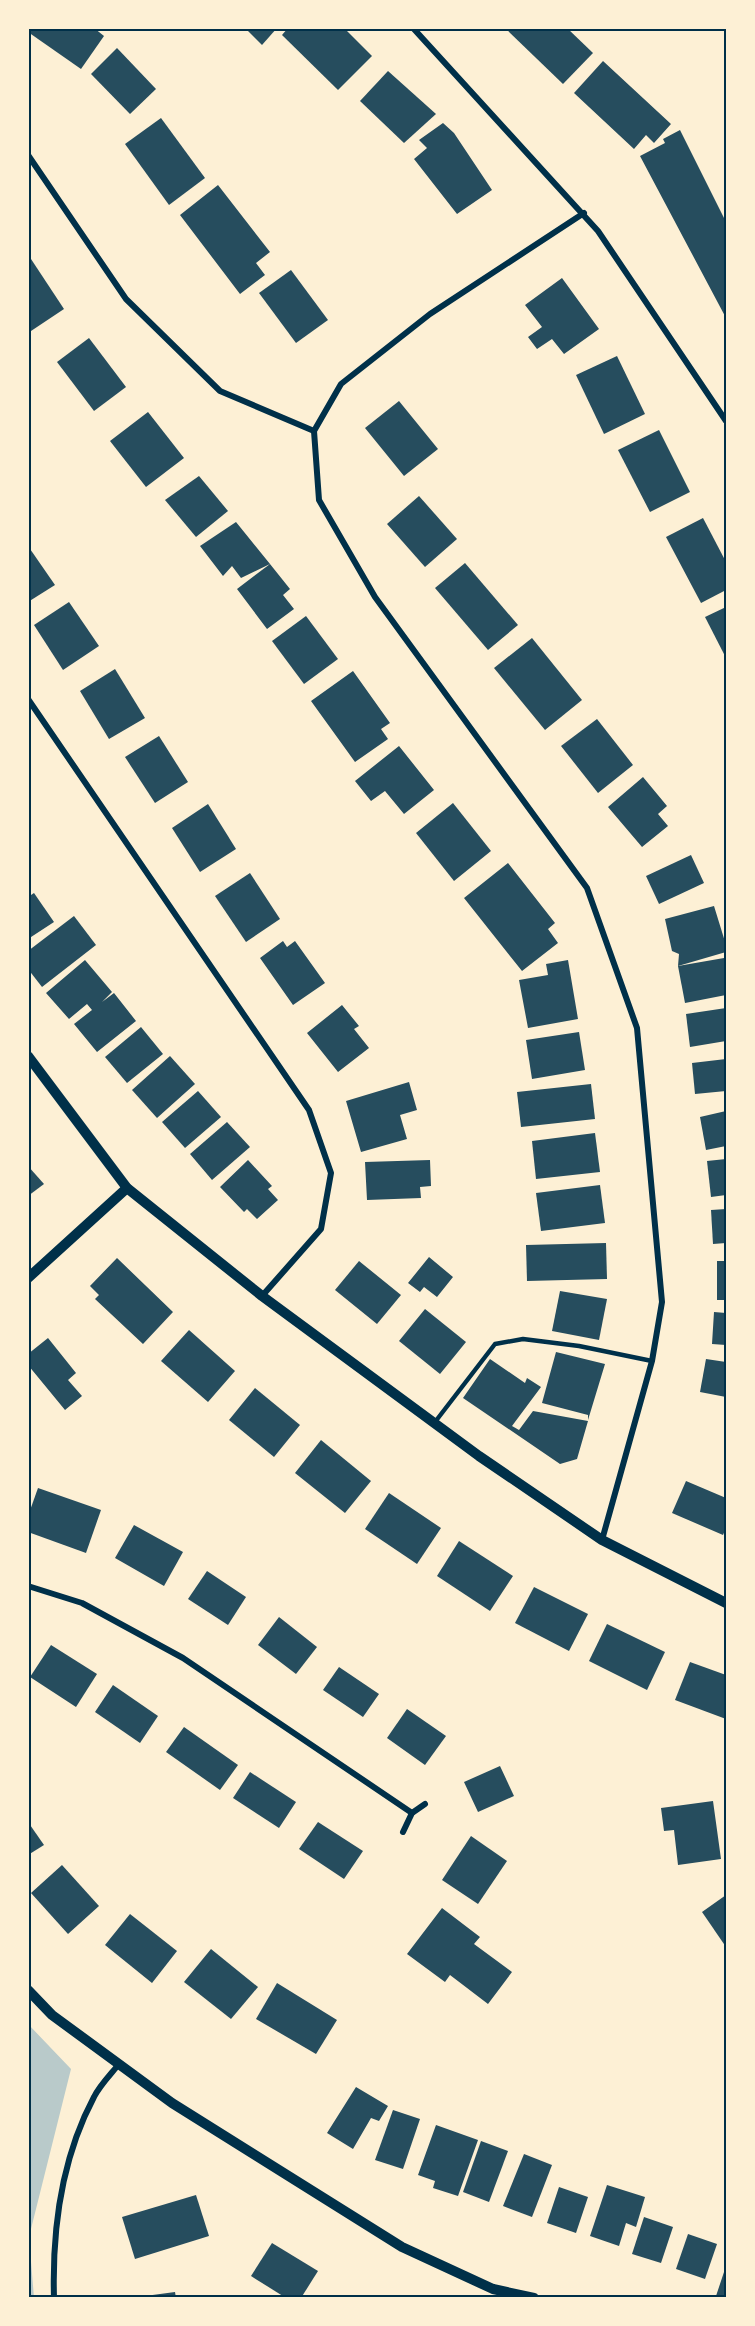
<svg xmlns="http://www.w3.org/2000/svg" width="755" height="2326" viewBox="0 0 755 2326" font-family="'Titillium Web',sans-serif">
	<rect width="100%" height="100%" fill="#fdf0d5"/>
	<!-- green -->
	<polygon fill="#b9caca" points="28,2024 71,2069 29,2237 34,2298 28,2297"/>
	<!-- building -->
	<g fill="#264d5e">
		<polygon points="28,28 94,28 104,36 81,69 28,32"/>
		<polygon points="245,28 277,28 262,45"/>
		<polygon points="288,28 344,28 372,56 338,90 282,35"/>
		<polygon points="505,28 567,28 593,53 563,84"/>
		<polygon points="117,48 156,89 130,114 91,74"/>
		<polygon points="603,61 671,124 654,143 646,135 634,149 574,93"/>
		<polygon points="388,71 436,114 404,143 360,101"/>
		<polygon points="161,118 205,178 169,205 125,144"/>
		<polygon points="443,123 454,133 492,190 457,214 414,159 427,148 419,140"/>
		<polygon points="680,130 726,222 726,318 640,156 665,143 663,139"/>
		<polygon points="218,185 270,252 256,263 265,275 240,294 180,215"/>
		<polygon points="31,259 64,309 28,333 28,261"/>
		<polygon points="291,270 328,320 296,343 259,293"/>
		<polygon points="562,278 599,329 564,354 552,339 537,349 528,337 542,327 525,305"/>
		<polygon points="89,338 126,387 94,411 57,362"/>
		<polygon points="617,356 645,414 604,434 576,375"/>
		<polygon points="399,401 438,449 404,476 365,428"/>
		<polygon points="148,412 184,458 146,487 110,441"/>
		<polygon points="659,430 690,492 650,512 618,450"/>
		<polygon points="199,476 228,511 196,537 165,500"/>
		<polygon points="419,496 457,539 425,567 387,524"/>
		<polygon points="703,518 726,562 726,590 701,603 666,537"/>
		<polygon points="236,522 270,564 290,589 283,595 294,609 267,629 237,589 270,564 241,578 232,566 223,576 200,546"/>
		<polygon points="28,546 55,585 28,602"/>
		<polygon points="465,563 518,625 488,650 435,588"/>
		<polygon points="69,602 99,646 63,670 34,625"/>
		<polygon points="726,607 726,658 705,617"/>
		<polygon points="306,616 338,659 304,684 272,641"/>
		<polygon points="532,638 582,700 545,730 494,668"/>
		<polygon points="115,669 145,718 109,739 80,691"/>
		<polygon points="353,671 390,723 381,729 388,739 355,762 311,701"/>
		<polygon points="597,719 633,765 598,793 561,746"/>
		<polygon points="159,736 188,782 155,803 125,757"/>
		<polygon points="399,746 434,790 404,814 385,791 371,801 355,781"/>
		<polygon points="643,777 667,806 658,814 668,826 642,847 608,807"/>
		<polygon points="453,803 491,851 454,881 416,833"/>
		<polygon points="208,804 236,849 200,872 172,828"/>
		<polygon points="691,855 704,883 659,904 646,876"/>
		<polygon points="508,863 555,923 548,929 558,943 522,971 464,898"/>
		<polygon points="250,873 280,919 246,942 215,896"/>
		<polygon points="34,893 54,922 28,939 28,897"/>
		<polygon points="714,906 726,945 726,952 678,966 679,954 672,951 665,919"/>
		<polygon points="74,916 96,945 42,987 28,969 28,951"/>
		<polygon points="283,941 287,947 295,941 325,983 293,1005 260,958"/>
		<polygon points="724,958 726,995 685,1003 678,966"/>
		<polygon points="85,960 112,992 102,1002 114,993 136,1021 97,1052 74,1024 92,1010 87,1004 69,1019 46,993"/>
		<polygon points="568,960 578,1019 528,1028 519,980 548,975 546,964"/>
		<polygon points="342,1005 359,1026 354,1029 369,1048 338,1072 307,1033"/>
		<polygon points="726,1008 726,1041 690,1047 686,1014"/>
		<polygon points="141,1027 163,1054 127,1083 105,1057"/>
		<polygon points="579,1032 585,1070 532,1079 526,1040"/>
		<polygon points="170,1056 195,1084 157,1118 132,1090"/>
		<polygon points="726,1059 726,1091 695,1094 692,1063"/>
		<polygon points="409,1082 417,1110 400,1115 407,1139 361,1152 346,1101"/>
		<polygon points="591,1084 595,1119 521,1127 517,1092"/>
		<polygon points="198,1091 221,1117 185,1148 162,1122"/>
		<polygon points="726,1111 726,1146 706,1150 700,1117"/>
		<polygon points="227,1122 250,1147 212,1180 190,1154"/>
		<polygon points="595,1133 600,1172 536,1179 532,1141"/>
		<polygon points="726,1159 726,1195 711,1197 707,1161"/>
		<polygon points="248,1160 272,1186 268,1189 278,1200 257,1219 247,1209 244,1212 220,1187"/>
		<polygon points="430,1160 431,1186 420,1187 421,1198 367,1200 365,1162"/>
		<polygon points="28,1166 44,1184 28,1196"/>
		<polygon points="600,1185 605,1223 541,1231 536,1193"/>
		<polygon points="726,1209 726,1243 713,1244 711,1210"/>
		<polygon points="606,1243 607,1279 527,1281 526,1245"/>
		<polygon points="429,1257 453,1277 437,1297 424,1287 420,1292 408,1283"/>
		<polygon points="117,1258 173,1312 143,1344 95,1299 99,1295 90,1286"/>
		<polygon points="359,1261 401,1295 377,1324 335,1290"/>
		<rect x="717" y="1261" width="9" height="39"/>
		<polygon points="560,1291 607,1299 599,1340 552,1331"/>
		<polygon points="425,1309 466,1342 440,1374 399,1341"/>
		<polygon points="714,1312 726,1313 726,1345 712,1344"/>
		<polygon points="189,1330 235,1371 208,1402 161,1361"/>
		<polygon points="48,1338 76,1373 68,1380 82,1396 65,1410 28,1365 28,1354"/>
		<polygon points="556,1352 605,1364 588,1420 588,1415 542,1403"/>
		<polygon points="490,1359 525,1383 527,1378 541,1387 512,1426 519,1430 533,1411 588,1421 577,1459 560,1464 463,1398"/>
		<polygon points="706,1359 726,1362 726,1397 700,1392"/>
		<polygon points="255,1388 300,1425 274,1457 229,1420"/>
		<polygon points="321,1440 371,1481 345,1513 295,1473"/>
		<polygon points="686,1481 726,1498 726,1528 723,1535 672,1513"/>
		<polygon points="38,1488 101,1510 86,1553 28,1532 28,1516"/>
		<polygon points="389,1493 441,1528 417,1564 365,1529"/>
		<polygon points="134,1525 183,1552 164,1586 115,1558"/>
		<polygon points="459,1541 513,1576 490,1611 437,1576"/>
		<polygon points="207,1571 246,1597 228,1625 188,1599"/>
		<polygon points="534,1587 588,1614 569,1651 515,1623"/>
		<polygon points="279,1617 317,1647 296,1674 258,1645"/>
		<polygon points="607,1624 665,1652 647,1690 589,1661"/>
		<polygon points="51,1645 97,1674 76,1707 30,1677"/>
		<polygon points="690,1662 726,1675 726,1719 675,1700"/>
		<polygon points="339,1667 379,1694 363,1717 323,1690"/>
		<polygon points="113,1685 158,1716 140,1743 95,1712"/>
		<polygon points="407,1709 446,1736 425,1765 387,1738"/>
		<polygon points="184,1727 238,1765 220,1790 166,1752"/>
		<polygon points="500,1766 514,1796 478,1812 464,1782"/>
		<polygon points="250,1772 296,1802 279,1828 233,1798"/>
		<polygon points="713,1801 721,1859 678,1865 674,1830 664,1831 661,1808"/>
		<polygon points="28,1822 44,1845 28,1855"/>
		<polygon points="318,1822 363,1851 344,1879 299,1849"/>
		<polygon points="471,1836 507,1861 478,1904 442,1880"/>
		<polygon points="62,1865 99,1906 68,1934 31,1893"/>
		<polygon points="726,1895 726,1947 702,1912"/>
		<polygon points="442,1908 480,1937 474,1944 512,1972 488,2004 450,1975 445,1982 407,1954"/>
		<polygon points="130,1914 177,1951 152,1983 105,1945"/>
		<polygon points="211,1949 258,1987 231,2019 184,1982"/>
		<polygon points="277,1983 337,2020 316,2054 256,2019"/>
		<polygon points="356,2087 388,2106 379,2121 371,2118 353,2149 327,2133"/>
		<polygon points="393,2110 420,2119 403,2169 375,2160"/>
		<polygon points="436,2125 478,2140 458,2196 433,2188 435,2181 418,2175"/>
		<polygon points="481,2141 508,2151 489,2202 463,2192"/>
		<polygon points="524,2154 552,2165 532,2217 503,2206"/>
		<polygon points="607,2185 645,2197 636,2227 626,2223 619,2246 590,2236"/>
		<polygon points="559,2187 588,2197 576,2233 547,2223"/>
		<polygon points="196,2195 209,2236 135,2259 122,2217"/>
		<polygon points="644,2217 673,2227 661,2263 632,2254"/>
		<polygon points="688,2234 717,2244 705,2279 676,2269"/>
		<polygon points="272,2243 318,2271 301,2298 286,2298 251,2276"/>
		<polygon points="726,2266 726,2298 720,2298 716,2296"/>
		<polygon points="175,2292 176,2298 145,2298 145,2296"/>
	</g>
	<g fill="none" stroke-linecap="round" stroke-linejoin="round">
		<!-- service -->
		<polyline stroke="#003049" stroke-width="4.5" points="435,1422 495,1344 523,1339 579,1346 652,1361"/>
		<!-- minor -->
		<g stroke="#003049" stroke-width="6">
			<polyline points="413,28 598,231 726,421"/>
			<polyline points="28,155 126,299 220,391 314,431"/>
			<polyline points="584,213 430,314 341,384 314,431 319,500 375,597 587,888 637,1028 662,1302 652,1361 602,1540"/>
			<polyline points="28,699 309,1110 331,1173 321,1229 262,1296"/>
			<polyline points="28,1586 82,1603 183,1658 412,1813"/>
			<polyline points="403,1832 412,1813 425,1804"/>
			<path d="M54,2298C52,2228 61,2159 94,2097C100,2085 111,2074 119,2064"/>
		</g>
		<!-- tertiary -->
		<g stroke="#003049" stroke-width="10">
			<polyline points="28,1056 127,1188 262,1296 479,1456 602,1540 726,1603"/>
			<polyline points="28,1278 127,1188"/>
			<polyline points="28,1990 52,2015 172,2103 402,2247 493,2289 534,2298"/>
		</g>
	</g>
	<!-- border -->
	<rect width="755" height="2326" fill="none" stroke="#fdf0d5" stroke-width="60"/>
	<rect x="30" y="30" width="695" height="2266" fill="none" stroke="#003049" stroke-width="2"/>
</svg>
